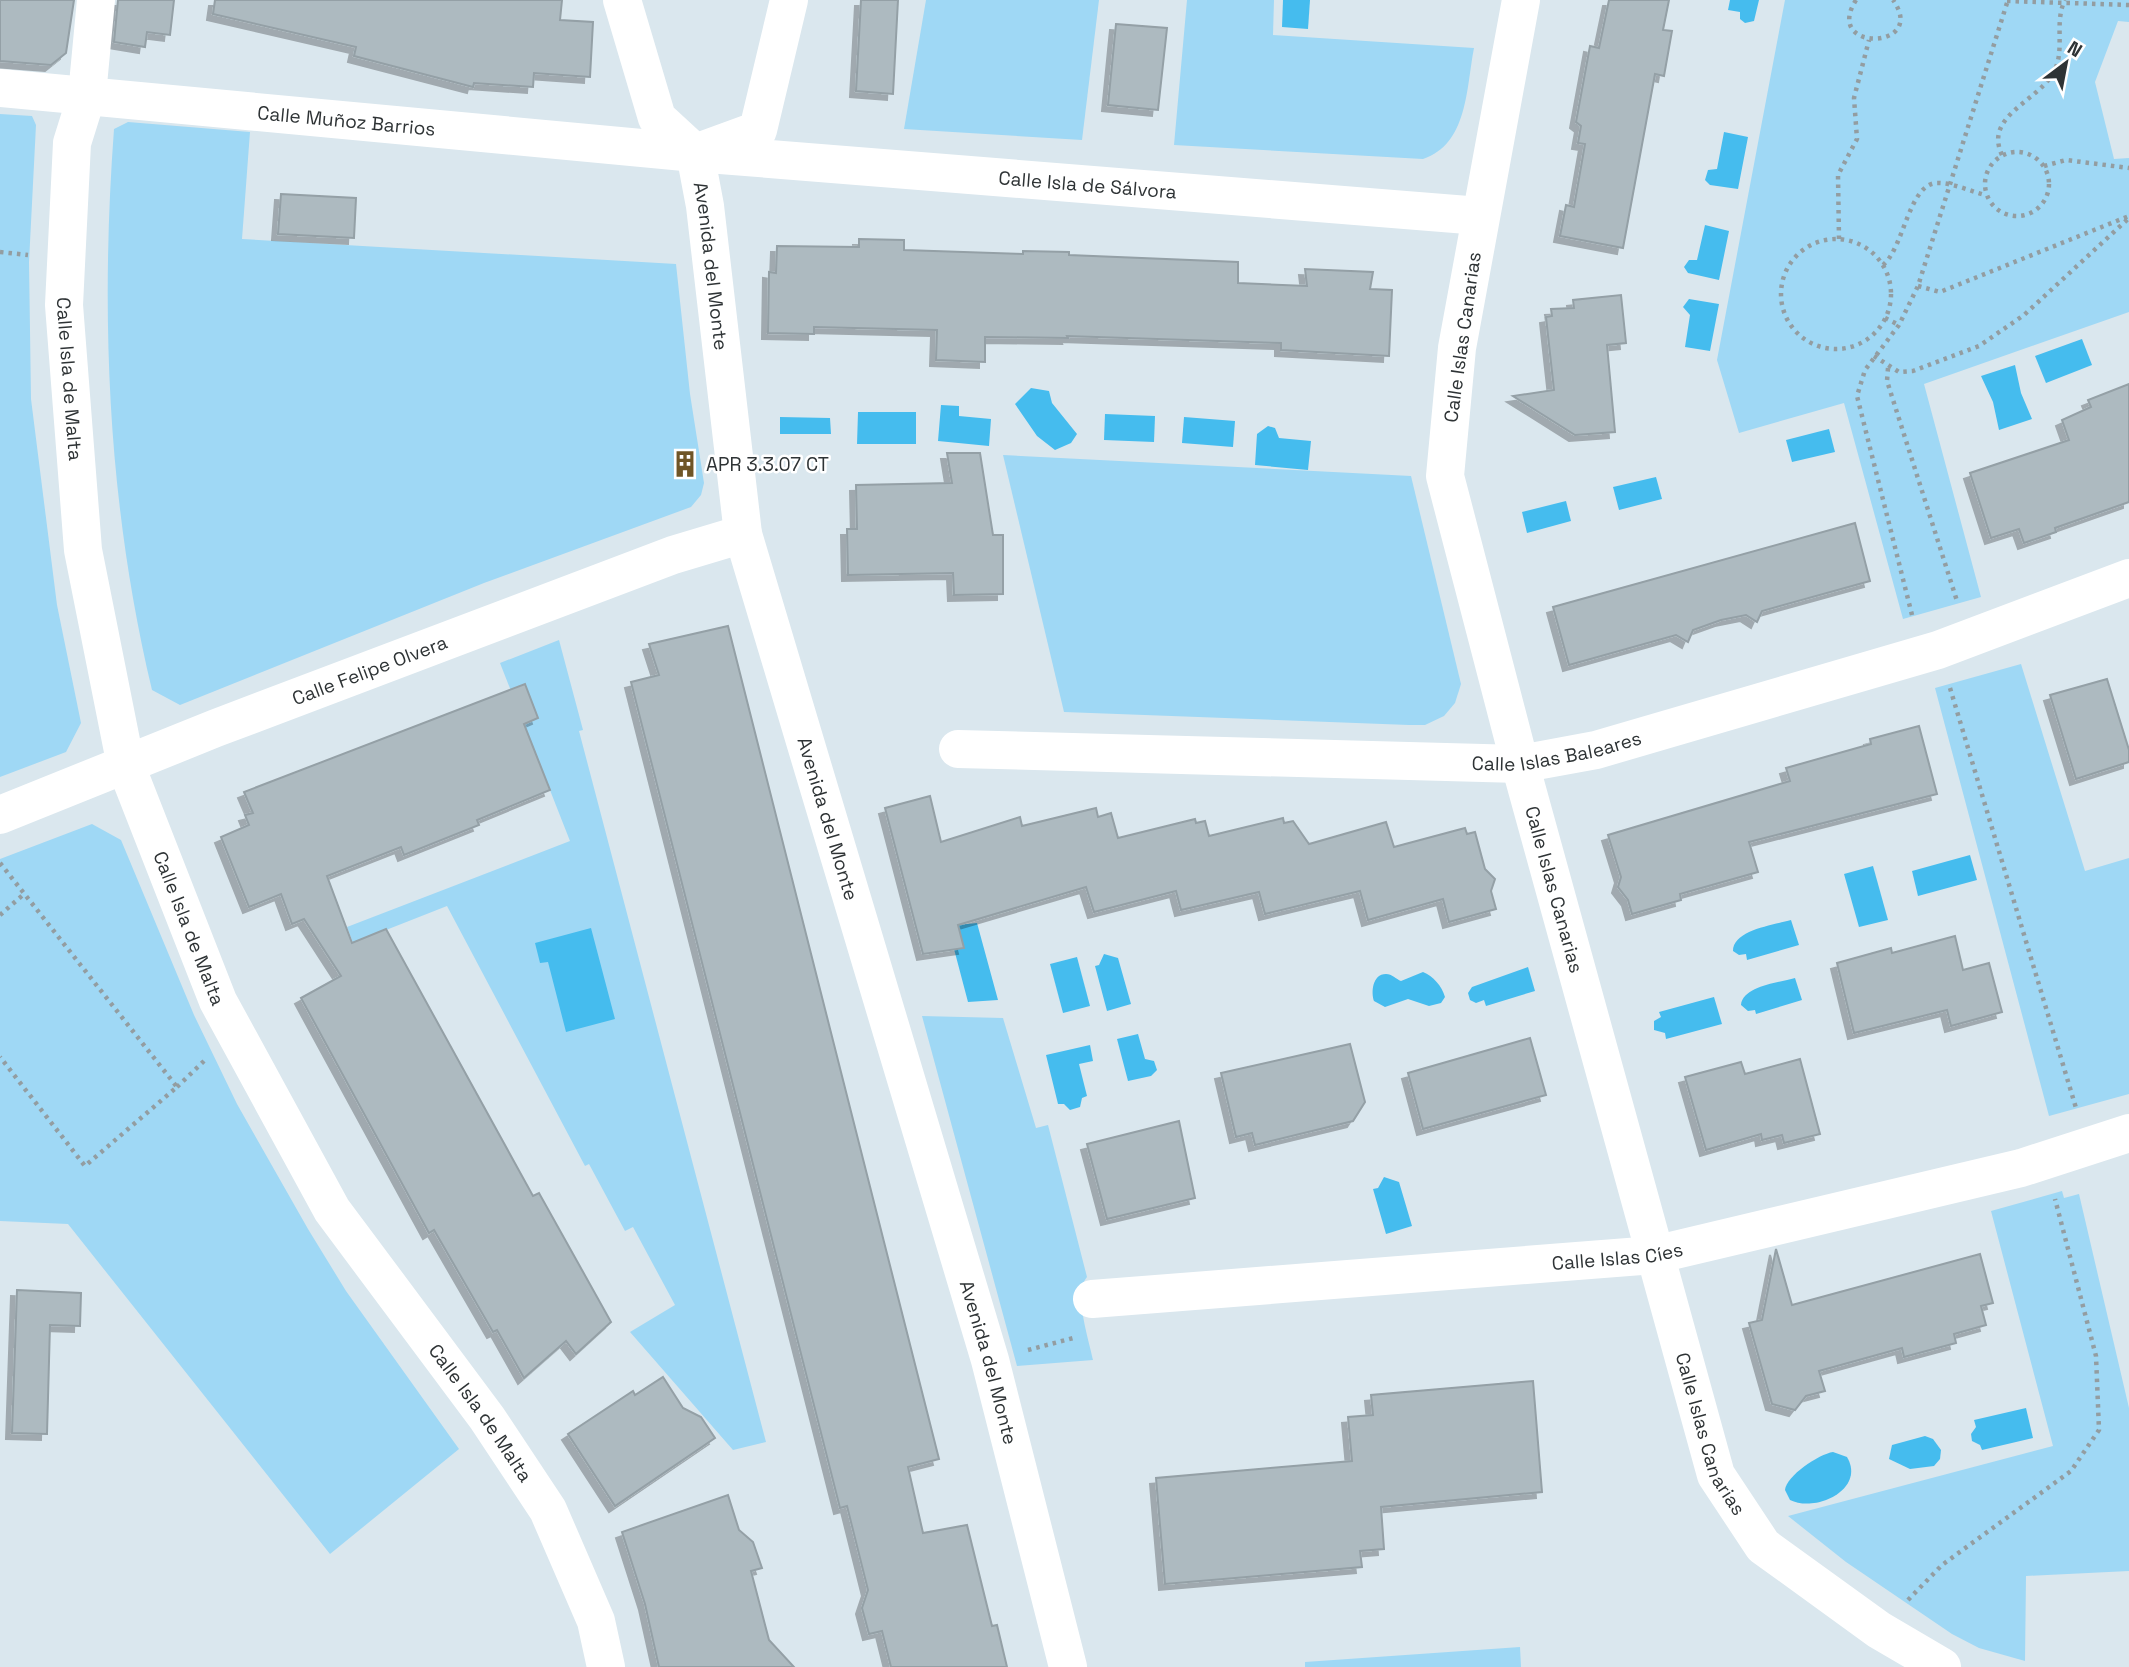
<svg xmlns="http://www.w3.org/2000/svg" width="2129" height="1667" viewBox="0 0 2129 1667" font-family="'Space Grotesk',sans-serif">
	<defs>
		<filter id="shadow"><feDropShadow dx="-6" dy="6" stdDeviation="0" flood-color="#0004"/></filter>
	</defs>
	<rect width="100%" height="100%" fill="#dae7ee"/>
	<!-- green -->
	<g fill="#9fd8f5">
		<polygon points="926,0 1099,0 1082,140 904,129"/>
		<path d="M1187,0H1274L1273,35L1474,48C1466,89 1468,144 1423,159L1174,145Z"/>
		<polygon points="1785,0 2129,0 2129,22 2118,21 2095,82 2114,159 2129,158 2129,312 1924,384 1981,597 1903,619 1844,403 1739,433 1717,360"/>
		<polygon points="0,114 32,116 36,125 29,262 31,399 57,605 81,723 66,752 0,777"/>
		<path d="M128,122L250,132L242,239L676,264L690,394L704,483L701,495L691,507L484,583L180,705L152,690C108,506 100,318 114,129Z"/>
		<polygon points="1003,455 1411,476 1461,684 1455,703 1444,716 1425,725 1409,725 1064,712"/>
		<polygon points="559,640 583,730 579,731 766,1442 733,1450 630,1332 675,1305 633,1227 625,1231 589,1164 585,1166 447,906 353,943 347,927 570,841 500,663"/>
		<polygon points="2021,664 2085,871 2129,858 2129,1094 2049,1116 1935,688"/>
		<polygon points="92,824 121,840 194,1015 237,1104 308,1229 346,1291 459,1449 330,1554 68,1224 0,1221 0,859"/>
		<path d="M922,1016L1003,1018L1036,1128L1048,1125L1087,1277C1073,1293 1089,1340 1093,1360L1017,1366Z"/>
		<polygon points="2062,1191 2064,1198 2079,1194 2129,1408 2129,1571 2026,1576 2025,1661 1979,1648 1952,1634 1846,1562 1788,1516 2053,1446 1991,1211"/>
		<polygon points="1520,1647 1521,1667 1305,1667 1305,1662"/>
	</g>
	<!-- water -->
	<g fill="#45bcee">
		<polygon points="1283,0 1310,0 1308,29 1282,27"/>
		<polygon points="1730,0 1759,0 1754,21 1745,23 1740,19 1740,12 1728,10"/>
		<polygon points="1724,132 1748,137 1738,189 1710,185 1705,180 1708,170 1717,169"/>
		<polygon points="1705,225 1729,231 1719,280 1688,273 1684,267 1689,260 1697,260"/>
		<polygon points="1689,299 1719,304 1710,351 1685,347 1690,315 1683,307"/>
		<polygon points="2082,339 2092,365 2046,383 2035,356"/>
		<polygon points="2015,365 2021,393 2032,419 1999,430 1993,402 1981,376"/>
		<polygon points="1031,388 1049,391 1052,403 1077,434 1071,443 1055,450 1037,436 1015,404"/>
		<polygon points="941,405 959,406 959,416 991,419 989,446 938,441"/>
		<polygon points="858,412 916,412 916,444 857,444"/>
		<polygon points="1105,414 1155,416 1154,442 1104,440"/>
		<polygon points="780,417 830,418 831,434 780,434"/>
		<polygon points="1184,417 1235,421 1233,447 1182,443"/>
		<polygon points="1268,426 1275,428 1279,438 1311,441 1308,470 1255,465 1257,434"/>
		<polygon points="1829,429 1835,452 1792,462 1786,440"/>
		<polygon points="1656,477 1662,499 1619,510 1613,487"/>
		<polygon points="1566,501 1571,521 1527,533 1522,512"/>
		<polygon points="1970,855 1977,880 1918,896 1912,871"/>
		<polygon points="1873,866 1888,920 1859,927 1844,874"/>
		<path d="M1791,920L1799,945L1747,960L1746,954L1739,955L1733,951C1733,930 1773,925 1791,920Z"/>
		<polygon points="977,923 998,1000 968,1002 954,949 964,948 958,925"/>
		<polygon points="591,928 615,1019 566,1032 548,962 540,963 535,943"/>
		<polygon points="1104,954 1118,958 1131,1004 1107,1011 1095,966 1099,965"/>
		<polygon points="1077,957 1090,1006 1063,1013 1050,964"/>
		<polygon points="1528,967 1535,991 1486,1006 1484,1000 1476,1003 1470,1000 1468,993 1472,987"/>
		<path d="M1423,972C1433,976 1442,986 1445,997L1441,1003L1429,1006L1408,999L1385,1007L1374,1001C1371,993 1372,974 1386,974C1392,974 1396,979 1401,981Z"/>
		<path d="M1795,978L1802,1000L1756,1014L1755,1010L1748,1011L1741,1005C1743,986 1778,983 1795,978Z"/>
		<polygon points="1714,997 1722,1024 1666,1039 1665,1033 1654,1030 1654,1021 1661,1017 1659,1012"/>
		<polygon points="1138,1034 1145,1059 1154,1061 1157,1070 1151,1076 1128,1081 1117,1039"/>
		<polygon points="1090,1045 1093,1061 1079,1064 1087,1096 1082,1098 1080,1107 1070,1110 1064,1104 1058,1104 1046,1055"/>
		<polygon points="1384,1177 1399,1182 1412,1226 1386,1234 1373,1189 1378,1188"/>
		<polygon points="2026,1408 2033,1438 1982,1450 1980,1445 1972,1441 1971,1434 1976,1427 1974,1420"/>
		<polygon points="1925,1436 1933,1439 1941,1450 1940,1459 1934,1466 1910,1469 1889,1459 1892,1445"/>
		<path d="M1833,1452L1847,1457C1866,1489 1816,1513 1790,1500L1785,1490C1786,1476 1819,1454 1833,1452Z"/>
	</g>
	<!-- building -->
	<g fill="#adbac0" stroke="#94a0a6" stroke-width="2" filter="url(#shadow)">
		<polygon points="0,0 74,0 66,53 51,65 0,61"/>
		<polygon points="118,0 174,0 170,35 147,32 145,47 114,42"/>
		<polygon points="215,0 562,0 560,20 593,22 590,77 534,73 533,87 474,83 473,87 354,56 356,47 213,14"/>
		<polygon points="861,0 898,0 893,94 856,91"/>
		<polygon points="1609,0 1669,0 1663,30 1672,31 1664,76 1655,74 1623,248 1560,236 1566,205 1574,207 1585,144 1578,143 1581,126 1576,122 1590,46 1599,48"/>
		<polygon points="1116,24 1167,28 1158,110 1108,105"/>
		<polygon points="281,194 356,198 354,238 278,234"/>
		<polygon points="859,239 904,240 904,250 1023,254 1023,251 1069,252 1069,255 1238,262 1238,283 1307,286 1305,269 1373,272 1370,289 1392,290 1389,356 1281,350 1281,343 1067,336 1068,338 985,337 985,362 936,360 937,330 814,327 814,334 768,333 769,272 776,273 777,246 859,247"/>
		<polygon points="1621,295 1626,343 1607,345 1615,432 1575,435 1513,396 1554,390 1546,317 1552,316 1551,309 1574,308 1573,300"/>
		<polygon points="2129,384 2129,502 2055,528 2056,532 2024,543 2019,529 1991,538 1970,473 2069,440 2062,420 2091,407 2088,400"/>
		<polygon points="947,453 980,453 993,535 1003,535 1003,594 954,595 953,573 848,575 847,529 857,529 856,485 952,483"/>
		<polygon points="1855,523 1870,581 1762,611 1757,622 1746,615 1721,620 1693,630 1688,642 1676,635 1569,665 1553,607"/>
		<polygon points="728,626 939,1459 908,1467 923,1533 967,1525 992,1626 997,1625 1007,1667 891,1667 882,1631 869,1634 862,1608 868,1590 847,1506 840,1508 631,682 659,675 649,644"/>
		<polygon points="2107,679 2129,750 2129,762 2076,779 2050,695"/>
		<polygon points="525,684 538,718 524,724 550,790 477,820 479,825 404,855 401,847 327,876 352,943 386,929 533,1196 539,1193 611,1322 576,1354 566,1341 524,1378 497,1330 493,1332 434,1230 429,1233 301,998 341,976 304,919 292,924 281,894 249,907 221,837 249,825 245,815 253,813 244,792"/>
		<polygon points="1919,726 1937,794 1749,842 1758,872 1680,894 1681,900 1632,914 1628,900 1618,887 1621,877 1608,835 1790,781 1786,768 1871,744 1870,739"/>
		<polygon points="930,796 941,842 1020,817 1022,826 1096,808 1098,817 1111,813 1118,838 1195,819 1196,823 1205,821 1209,836 1283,818 1284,823 1293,821 1309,844 1386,822 1394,847 1465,828 1467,834 1475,832 1485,869 1495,879 1491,891 1496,909 1449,922 1443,899 1368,920 1360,891 1265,914 1259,892 1181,910 1176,891 1094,912 1086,887 958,925 964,948 923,954 885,808"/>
		<polygon points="1955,936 1963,970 1989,963 2002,1012 1951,1026 1947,1010 1854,1033 1837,963 1891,948 1892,953"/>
		<polygon points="1530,1038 1546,1095 1423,1129 1408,1073"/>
		<polygon points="1350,1044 1365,1102 1353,1121 1255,1145 1252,1133 1236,1137 1221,1073"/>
		<polygon points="1800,1059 1820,1134 1784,1143 1782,1135 1762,1140 1761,1134 1706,1150 1685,1077 1741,1062 1745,1074"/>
		<polygon points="1179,1121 1195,1198 1107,1219 1087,1144"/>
		<polygon points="1776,1249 1792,1305 1980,1254 1993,1303 1981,1306 1986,1325 1954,1334 1956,1343 1904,1357 1902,1348 1819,1371 1825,1391 1806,1396 1795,1410 1772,1404 1749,1323 1762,1320"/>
		<polygon points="17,1290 81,1293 80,1326 50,1325 47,1434 12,1433"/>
		<polygon points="663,1377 683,1408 701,1417 715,1438 615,1506 568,1434 633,1391 635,1395"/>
		<polygon points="1533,1381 1542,1492 1381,1507 1384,1549 1360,1551 1362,1567 1165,1584 1156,1478 1352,1461 1348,1417 1373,1415 1371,1395"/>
		<polygon points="728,1495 739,1530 753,1542 762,1568 751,1571 769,1640 794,1667 659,1667 645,1604 622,1532"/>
	</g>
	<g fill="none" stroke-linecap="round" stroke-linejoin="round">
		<!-- path -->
		<g stroke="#939da1" stroke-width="4.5" stroke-dasharray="3.5 5" stroke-linecap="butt">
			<path d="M1856,0C1822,53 1929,50 1893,0"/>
			<polyline points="2007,1 2129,5"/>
			<circle cx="2017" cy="184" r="32"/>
			<path d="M2002,155C1984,117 2034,103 2052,75C2067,52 2053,24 2065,0"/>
			<polyline points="2044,166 2066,160 2129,168"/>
			<polyline points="1839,239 1838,175 1857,139 1854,98 1869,40"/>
			<circle cx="1836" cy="294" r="55"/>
			<polyline points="0,252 28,255"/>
			<path d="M1883,265C1904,248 1909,182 1938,183C1953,183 1970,191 1985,195"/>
			<polyline points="1918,286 1940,292 2129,216"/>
			<polyline points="1885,318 1899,325"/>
			<polyline points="1874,356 1899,372 1913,371 1979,346 2024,315 2129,218"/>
			<polyline points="1888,368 1887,381 1957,601"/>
			<polyline points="1912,615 1857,396 1865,370 1899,325 1918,286 2007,3"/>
			<polyline points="1950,688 2076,1108"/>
			<polyline points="0,863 177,1087 85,1166 0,1057"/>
			<polyline points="0,915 24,894"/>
			<polyline points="177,1087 204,1061"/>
			<polyline points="1028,1350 1077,1337"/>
			<polyline points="1908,1600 1942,1565 2071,1471 2099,1430 2096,1356 2055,1199"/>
		</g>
		<!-- minor -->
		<g stroke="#fff" stroke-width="38">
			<path id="s1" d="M96,0L87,95L72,143L64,305L83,550L126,766L218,1001L332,1210L487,1418L548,1510L596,1621L606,1667"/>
			<polyline points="622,0 657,118 695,153"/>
			<path id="s2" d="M789,0L758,130L695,153L705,206L743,534L990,1360L1068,1667"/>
			<path id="s3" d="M1521,0L1457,348L1445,476L1520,764L1716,1475L1763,1546L1879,1630L1942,1667"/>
			<path id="s4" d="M0,88L695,153L1480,216"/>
			<path id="s5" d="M958,749L1520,764L1596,750L1938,650L2129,578"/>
			<path id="s6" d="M0,815L216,728L673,555L743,534"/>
			<path id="s7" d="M1092,1299L1654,1255L2021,1168L2129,1133"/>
		</g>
	</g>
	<!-- icons -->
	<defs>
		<symbol id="building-bare" viewBox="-9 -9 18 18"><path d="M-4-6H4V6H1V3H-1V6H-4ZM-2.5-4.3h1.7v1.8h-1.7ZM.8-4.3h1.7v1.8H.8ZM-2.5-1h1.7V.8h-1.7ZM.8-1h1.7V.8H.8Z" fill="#6f5527" stroke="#fff" stroke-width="2.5" paint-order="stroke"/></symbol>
	</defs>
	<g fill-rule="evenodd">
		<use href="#building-bare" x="666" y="445" width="38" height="38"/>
	</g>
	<g text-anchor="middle" stroke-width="5" stroke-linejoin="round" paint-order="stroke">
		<!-- street labels -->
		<g font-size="19" fill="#2e3335" stroke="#fff">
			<text dy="7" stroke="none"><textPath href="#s4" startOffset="348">Calle Muñoz Barrios</textPath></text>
			<text dy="7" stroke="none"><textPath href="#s4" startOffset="1092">Calle Isla de Sálvora</textPath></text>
			<text dy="7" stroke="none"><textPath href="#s2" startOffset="315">Avenida del Monte</textPath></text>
			<text transform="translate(1462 337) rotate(-82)" y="7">Calle Islas Canarias</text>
			<text dy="7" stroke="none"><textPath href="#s1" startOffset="382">Calle Isla de Malta</textPath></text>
			<text dy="7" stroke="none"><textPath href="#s6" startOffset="397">Calle Felipe Olvera</textPath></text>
			<text dy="7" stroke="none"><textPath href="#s5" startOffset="600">Calle Islas Baleares</textPath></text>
			<text dy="7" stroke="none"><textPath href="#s2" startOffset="882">Avenida del Monte</textPath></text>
			<text dy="7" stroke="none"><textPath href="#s3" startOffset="910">Calle Islas Canarias</textPath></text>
			<text dy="7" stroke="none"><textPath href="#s1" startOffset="948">Calle Isla de Malta</textPath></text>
			<text dy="7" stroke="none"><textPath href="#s7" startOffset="527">Calle Islas Cíes</textPath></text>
			<text dy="7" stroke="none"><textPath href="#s2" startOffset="1449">Avenida del Monte</textPath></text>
			<text dy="7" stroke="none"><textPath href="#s1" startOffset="1516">Calle Isla de Malta</textPath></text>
			<text dy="7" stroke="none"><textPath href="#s3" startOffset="1477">Calle Islas Canarias</textPath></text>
		</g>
		<!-- poi labels -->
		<g font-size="19" fill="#2e3335" stroke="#fff" text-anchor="start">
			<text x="706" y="471">APR 3.3.07 CT</text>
		</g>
	</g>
	<!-- north arrow -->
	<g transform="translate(2066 63) rotate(32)" stroke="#ffffff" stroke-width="5" paint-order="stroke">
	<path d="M0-5L12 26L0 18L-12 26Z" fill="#2e3335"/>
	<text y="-10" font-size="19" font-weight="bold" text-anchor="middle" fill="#2e3335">N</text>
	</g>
</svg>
